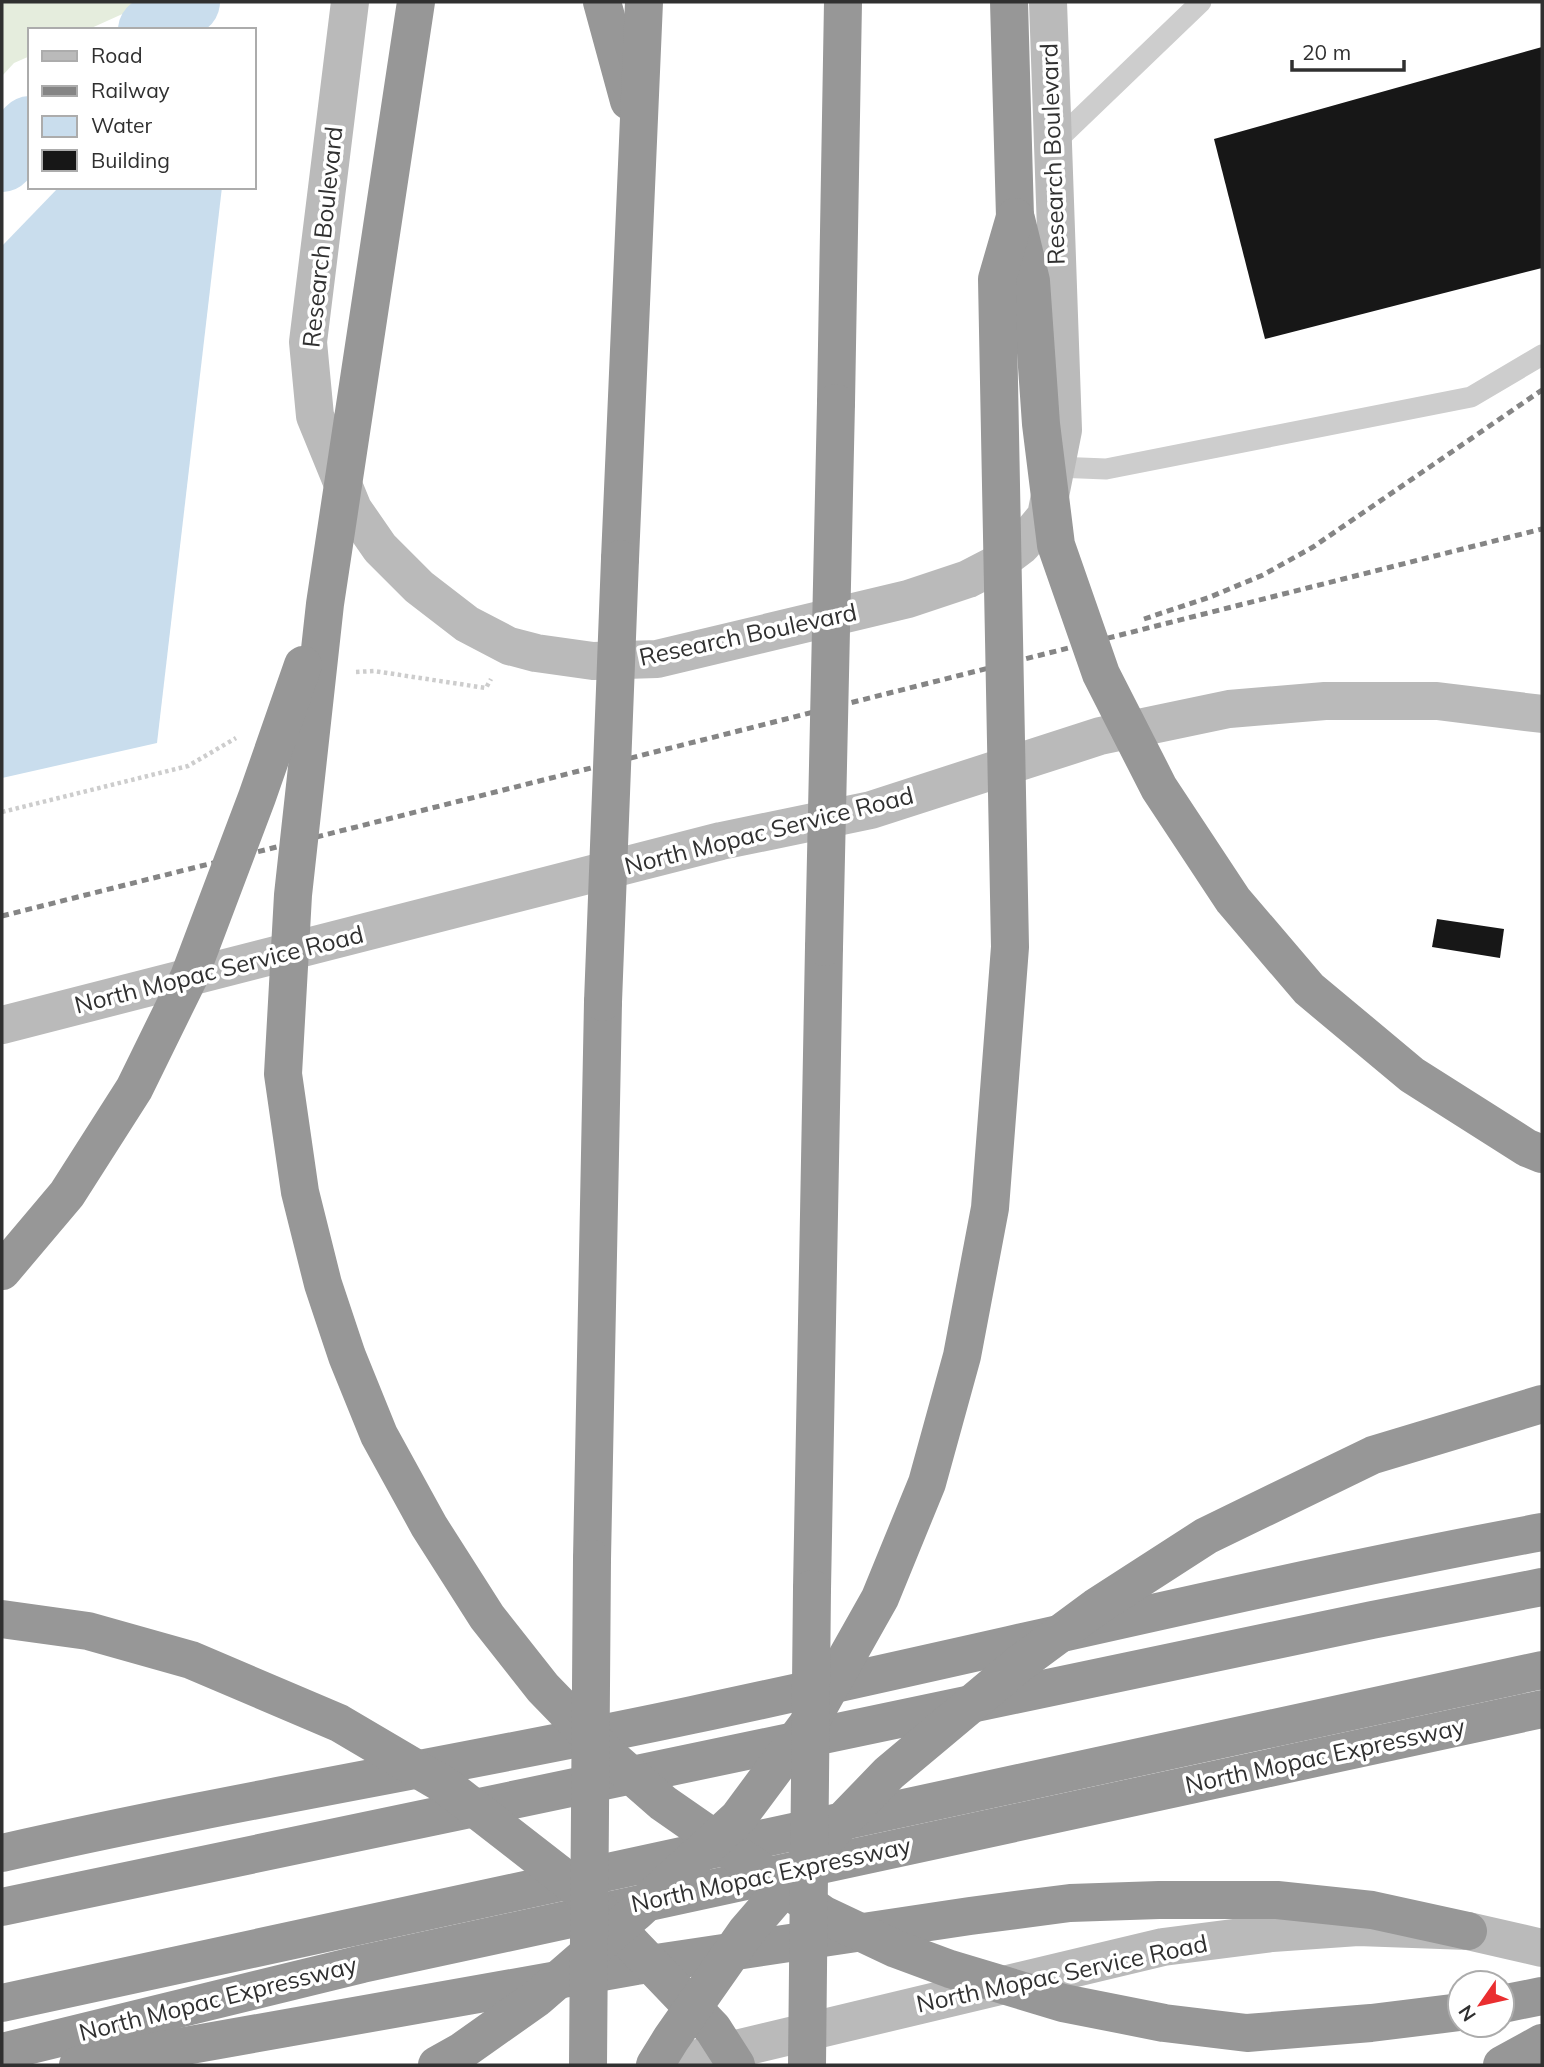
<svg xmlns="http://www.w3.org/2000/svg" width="1544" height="2067" viewBox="0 0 1544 2067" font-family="Mulish,sans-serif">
	<rect width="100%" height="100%" fill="#fff"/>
	<!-- green -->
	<polygon fill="#e5eddd" points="2,2 149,2 87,30 30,30 30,56 14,63 2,76"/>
	<!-- water -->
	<polygon fill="#c9dded" points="59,187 222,187 157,743 2,778 2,246"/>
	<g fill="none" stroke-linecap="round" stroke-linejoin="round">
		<!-- river -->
		<g stroke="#c9dded" stroke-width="66">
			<polyline points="151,30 187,2"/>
			<polyline points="2,159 30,129"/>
		</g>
	</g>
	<!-- building -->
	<g fill="#171717">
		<polygon points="1542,47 1542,268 1265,339 1214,139"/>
		<polygon points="1437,919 1504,929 1500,958 1432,947"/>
	</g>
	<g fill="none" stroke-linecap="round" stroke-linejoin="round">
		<!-- path -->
		<g stroke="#cdcdcd" stroke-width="4.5" stroke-dasharray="3.5 3.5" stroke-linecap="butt">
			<polyline points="356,672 374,671 486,688 491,679"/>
			<polyline points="2,812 188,766 236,738"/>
		</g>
		<!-- service -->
		<g stroke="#cdcdcd" stroke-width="21">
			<polyline points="1051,146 1201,2"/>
			<polyline points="1056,467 1106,469 1471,397 1542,355"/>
		</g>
		<!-- secondary -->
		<g stroke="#bababa" stroke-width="38">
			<polyline points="350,2 308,342 315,416 353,509 380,548 419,587 467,624 509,646 536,653 593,661 657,659 908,599 968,579 997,564 1022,545 1046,516 1063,430 1048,2"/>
			<polyline points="2,1025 721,841 871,810 1100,736 1229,709 1325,701 1437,701 1542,714"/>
			<polyline points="669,2065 1163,1947 1272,1933 1358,1927 1468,1931 1542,1948"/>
		</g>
		<!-- motorway -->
		<g stroke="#979797" stroke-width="38">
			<polyline points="602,2 629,101"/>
			<polyline points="1009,2 1015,217"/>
			<polyline points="836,403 843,2"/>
			<polyline points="620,559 644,2"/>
			<polyline points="592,1559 603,1002"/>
			<polyline points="812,1589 824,947"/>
			<path d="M2,1853C231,1801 462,1764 692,1715C976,1655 1257,1585 1542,1532"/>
			<polyline points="2,1907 1372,1620 1542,1587"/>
			<polyline points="2,2003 1542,1670"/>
			<polyline points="1502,2004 1542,1996"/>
			<polyline points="2,2052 362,1964 1542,1709"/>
			<polyline points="78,2065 636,1966 970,1916 1070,1903 1159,1900 1277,1900 1372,1910 1468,1931"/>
			<polyline points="1502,2065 1542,2043"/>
		</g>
		<!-- rail -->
		<g stroke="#858585" stroke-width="5" stroke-dasharray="7 5" stroke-linecap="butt">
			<polyline points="1144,619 1210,597 1263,575 1313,547 1542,390"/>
			<polyline points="2,916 1542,529"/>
		</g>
		<!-- motorway-bridge -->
		<g stroke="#979797" stroke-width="38">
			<polyline points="416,2 325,604 293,895 283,1074 300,1192 323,1284 347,1356 379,1435 429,1526 487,1617 543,1688 607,1754 663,1803 824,1915 896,1949 950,1969 1063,2003 1164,2023 1247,2033 1371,2023 1460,2012"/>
			<polyline points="1016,219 1031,281 1041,424 1056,545 1101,674 1159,788 1233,900 1309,989 1412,1075 1527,1148 1542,1154"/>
			<polyline points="824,947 836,403"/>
			<polyline points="603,1002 620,559"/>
			<polyline points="2,1271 67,1194 134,1089 189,977 257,797 303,665"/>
			<polyline points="2,1619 88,1631 191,1660 339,1723 446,1786 581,1891 713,2029 736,2065"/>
			<polyline points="437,2065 462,2051 537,1998 635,1913 738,1818 813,1717 880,1598 927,1483 962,1356 990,1208 1010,947 997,279 1015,217"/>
			<polyline points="588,2065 592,1559"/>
			<polyline points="655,2065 671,2039 746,1932 832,1832 889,1773 1019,1664 1096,1607 1206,1536 1373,1455 1542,1404"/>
			<polyline points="807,2065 812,1589"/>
		</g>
	</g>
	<g text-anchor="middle" stroke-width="7" stroke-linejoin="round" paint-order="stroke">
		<!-- street labels -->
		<g font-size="24" fill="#303030" stroke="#fff">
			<text transform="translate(1053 154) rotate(-92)" y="8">Research Boulevard</text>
			<text transform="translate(323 237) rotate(-84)" y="8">Research Boulevard</text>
			<text transform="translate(748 635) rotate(-12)" y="8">Research Boulevard</text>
			<text transform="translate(769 831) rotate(-14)" y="8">North Mopac Service Road</text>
			<text transform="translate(219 970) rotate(-14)" y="8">North Mopac Service Road</text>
			<text transform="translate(1325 1756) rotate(-12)" y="8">North Mopac Expressway</text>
			<text transform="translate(771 1875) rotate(-12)" y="8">North Mopac Expressway</text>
			<text transform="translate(1062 1974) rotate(-12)" y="8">North Mopac Service Road</text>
			<text transform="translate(218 1999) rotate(-14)" y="8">North Mopac Expressway</text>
		</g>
	</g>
	<!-- border -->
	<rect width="1544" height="2067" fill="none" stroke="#303030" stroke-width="7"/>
	<!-- legend -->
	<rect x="28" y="28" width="228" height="161" fill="#ffffff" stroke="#acacac" stroke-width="2"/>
	<rect x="42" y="51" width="35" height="10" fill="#bababa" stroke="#acacac" stroke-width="2"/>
	<text x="91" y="63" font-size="21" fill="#303030">Road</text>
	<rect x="42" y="86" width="35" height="10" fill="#858585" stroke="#acacac" stroke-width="2"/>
	<text x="91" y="98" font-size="21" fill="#303030">Railway</text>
	<rect x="42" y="116" width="35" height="21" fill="#c9dded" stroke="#acacac" stroke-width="2"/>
	<text x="91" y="133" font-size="21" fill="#303030">Water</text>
	<rect x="42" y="150" width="35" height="21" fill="#171717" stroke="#acacac" stroke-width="2"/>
	<text x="91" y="168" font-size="21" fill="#303030">Building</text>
	<!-- north arrow -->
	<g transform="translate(1481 2004) rotate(236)"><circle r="33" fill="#ffffff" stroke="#acacac" stroke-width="2"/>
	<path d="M0-5L12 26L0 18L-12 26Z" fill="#ea2e30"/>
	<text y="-10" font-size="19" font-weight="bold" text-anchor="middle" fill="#303030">N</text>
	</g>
	<!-- scale -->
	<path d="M1292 60v10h112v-10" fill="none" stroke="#303030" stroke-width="3.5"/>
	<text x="1302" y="60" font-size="21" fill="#303030" stroke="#ffffff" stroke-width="5" paint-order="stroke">20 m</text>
</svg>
